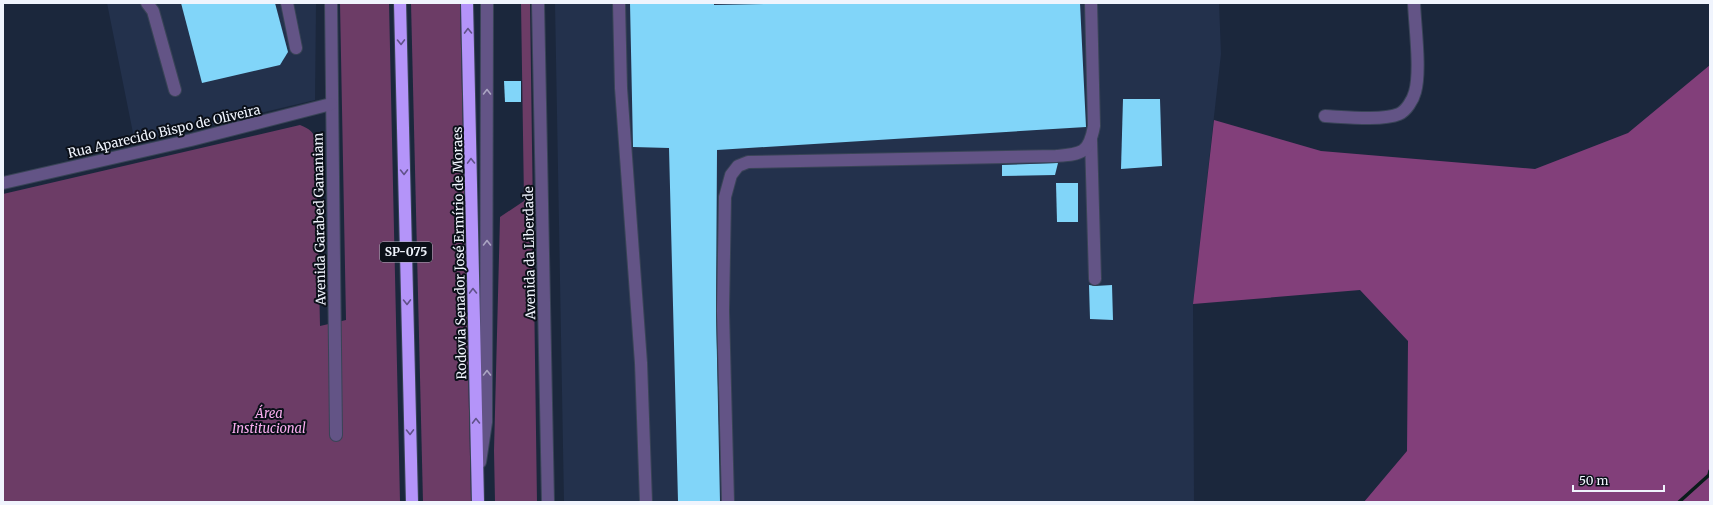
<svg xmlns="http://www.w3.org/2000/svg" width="1713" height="505" viewBox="0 0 1713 505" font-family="Merriweather,serif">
	<rect width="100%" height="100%" fill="#1b273c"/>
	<!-- built -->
	<g fill="#23314c">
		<polygon points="107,3 316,3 315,100 135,143"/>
		<polygon points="555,3 1219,3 1221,54 1193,304 1194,502 564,502"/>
	</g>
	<!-- green -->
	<g fill="#6c3c66">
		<path d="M340,3H389L400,502H3V194L300,125C310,129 314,132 316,142L320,326L346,320Z"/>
		<polygon points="411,3 460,3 471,502 423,502"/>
		<polygon points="521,3 530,3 537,502 495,502 494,451 500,217 524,201"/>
	</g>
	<!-- forest -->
	<polygon fill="#823f7a" points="1710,65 1710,502 1364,502 1407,451 1408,341 1360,290 1193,304 1214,120 1321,151 1535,169 1628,133"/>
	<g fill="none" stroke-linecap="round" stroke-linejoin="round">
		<!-- stream -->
		<polyline stroke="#0a1c1b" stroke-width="3.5" points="1679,502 1709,475 1710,471"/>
	</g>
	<!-- building -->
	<g fill="#81d5f9">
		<polygon points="181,3 275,3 288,52 280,65 202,83"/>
		<polygon points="630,3 714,3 714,5 823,3 1080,3 1086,127 717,150 716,311 720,502 678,501 669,148 633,147"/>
		<polygon points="504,81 521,81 521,102 505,102"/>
		<polygon points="1123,99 1160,99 1162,166 1121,169"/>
		<polygon points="1058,163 1055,175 1002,176 1002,165"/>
		<polygon points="1056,183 1078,183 1078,222 1057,222"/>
		<polygon points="1089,285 1095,286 1112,285 1113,320 1090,319"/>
	</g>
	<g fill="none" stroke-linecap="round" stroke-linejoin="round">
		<defs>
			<g id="minor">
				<polyline points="147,3 153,11 175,90"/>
				<polyline points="287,3 296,48"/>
				<polyline points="331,3 336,435"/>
				<polyline points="538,3 548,502"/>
				<polyline points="619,3 621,88 641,363 646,502"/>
				<path d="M1325,116C1345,117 1382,121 1399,114C1406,111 1413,100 1415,92C1421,71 1415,27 1414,3"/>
				<polyline points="1091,139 1095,279"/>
				<polyline points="3,183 191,140 331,104"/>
				<polyline points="480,462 486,422 487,3"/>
				<path d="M728,502L723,311L725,197L731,175L738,166L748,162L1056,156C1081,154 1089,154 1094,126L1091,3"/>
			</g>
			<g id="highway">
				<polyline points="400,3 412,502"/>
				<polyline points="467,3 478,502"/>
			</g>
		</defs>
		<!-- minor casing -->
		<use href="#minor" stroke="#394457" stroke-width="14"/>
		<!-- highway casing -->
		<use href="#highway" stroke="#394457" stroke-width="14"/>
		<!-- minor -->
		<use href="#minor" stroke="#635486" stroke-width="12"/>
		<!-- highway -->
		<use href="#highway" stroke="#b494f9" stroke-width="12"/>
	</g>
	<!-- one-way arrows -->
	<defs><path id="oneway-chevron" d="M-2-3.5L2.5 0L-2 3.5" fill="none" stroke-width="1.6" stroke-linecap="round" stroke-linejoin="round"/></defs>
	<g stroke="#605289">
		<use href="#oneway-chevron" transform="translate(468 31) rotate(-91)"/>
		<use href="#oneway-chevron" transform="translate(401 42) rotate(89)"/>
		<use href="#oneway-chevron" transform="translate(471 161) rotate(-91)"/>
		<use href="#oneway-chevron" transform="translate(404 172) rotate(89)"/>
		<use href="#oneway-chevron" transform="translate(473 291) rotate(-91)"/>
		<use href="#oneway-chevron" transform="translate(407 302) rotate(89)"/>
		<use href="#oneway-chevron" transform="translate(476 421) rotate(-91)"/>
		<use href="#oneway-chevron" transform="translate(410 432) rotate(89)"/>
	</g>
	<g stroke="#aaa4c2">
		<use href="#oneway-chevron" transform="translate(487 92) rotate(-90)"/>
		<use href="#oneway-chevron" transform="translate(487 243) rotate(-90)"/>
		<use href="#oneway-chevron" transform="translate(487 373) rotate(-90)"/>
	</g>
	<g text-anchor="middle" stroke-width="4" stroke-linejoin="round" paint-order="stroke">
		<!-- shield labels -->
		<rect fill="#0b1019" stroke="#abb0b9" stroke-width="1" x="380" y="242" width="52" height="20" rx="3"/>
		<g font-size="12" font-weight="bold" fill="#f0f4fd">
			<text x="406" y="256">SP-075</text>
		</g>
		<!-- street labels -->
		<g font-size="13" fill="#f0f4fd" stroke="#0b1019">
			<text transform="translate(164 131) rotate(-13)" y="5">Rua Aparecido Bispo de Oliveira</text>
			<text transform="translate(319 219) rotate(-91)" y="5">Avenida Garabed Gananiam</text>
			<text transform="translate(459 253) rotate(-91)" y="5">Rodovia Senador José Ermírio de Moraes</text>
			<text transform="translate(529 253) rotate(-91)" y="5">Avenida da Liberdade</text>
		</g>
		<!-- park labels -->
		<g font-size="13" font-style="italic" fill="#f9adee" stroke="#0b1019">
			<text x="269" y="418">Área<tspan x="269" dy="15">Institucional</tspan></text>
		</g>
	</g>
	<!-- border -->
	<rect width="1713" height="505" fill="none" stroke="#f0f4fd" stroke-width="8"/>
	<!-- scale -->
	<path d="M1573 485v6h91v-6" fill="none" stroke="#f0f4fd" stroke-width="2"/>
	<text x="1579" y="485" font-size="12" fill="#f0f4fd" stroke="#0b1019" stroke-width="3" paint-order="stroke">50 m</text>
</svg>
